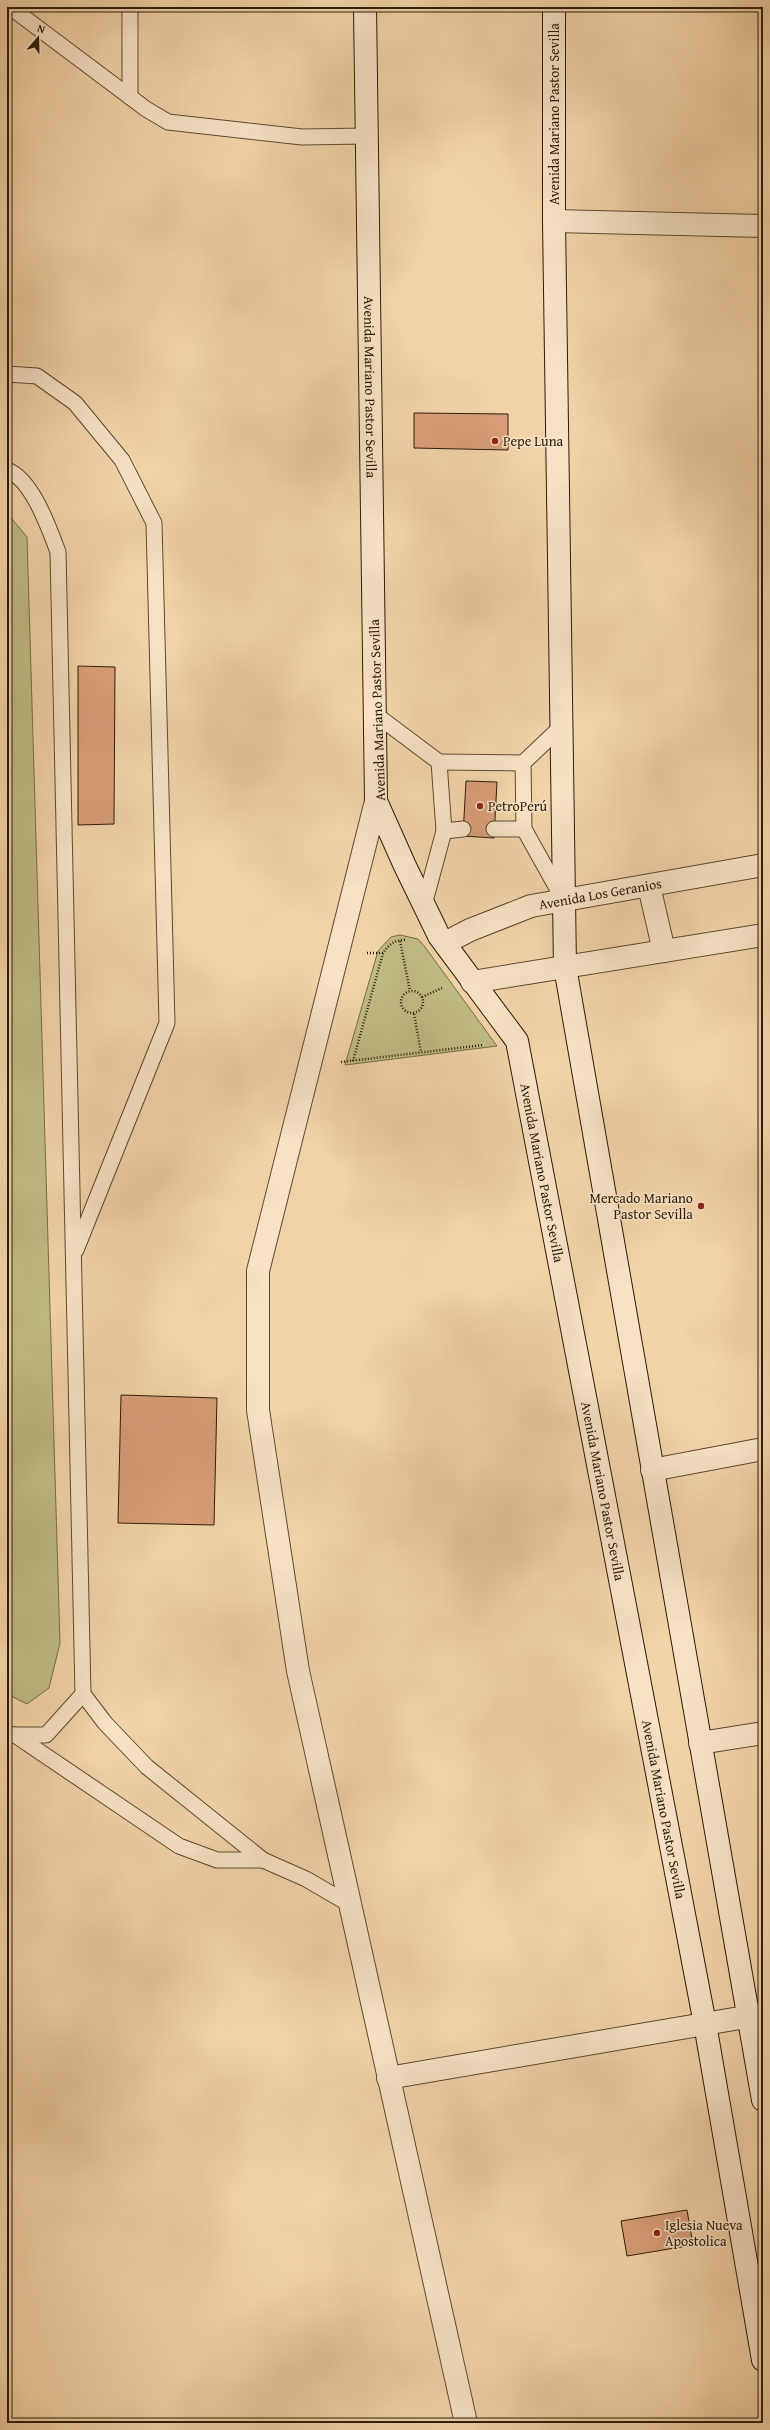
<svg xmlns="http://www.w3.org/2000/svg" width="770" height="2430" viewBox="0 0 770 2430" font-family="'Gentium Book Plus',serif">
	<rect width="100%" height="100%" fill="#f2d3a8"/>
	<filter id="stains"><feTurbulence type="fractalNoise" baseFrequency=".005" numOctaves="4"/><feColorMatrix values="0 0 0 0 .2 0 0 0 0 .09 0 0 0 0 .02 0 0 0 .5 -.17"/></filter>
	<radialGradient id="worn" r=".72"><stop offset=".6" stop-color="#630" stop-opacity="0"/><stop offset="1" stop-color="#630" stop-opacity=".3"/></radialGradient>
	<!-- green -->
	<g fill="#c0bb84" stroke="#766c46">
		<polygon points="7,513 27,537 60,1643 49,1688 27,1704 7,1694"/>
		<polygon points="400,935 418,939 425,947 497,1046 345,1065 378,951 391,937"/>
	</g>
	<!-- building -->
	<g fill="#d99e79" stroke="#2b1c08">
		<polygon points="414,413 508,414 508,450 414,448"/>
		<polygon points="78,666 115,667 114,824 78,825"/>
		<polygon points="466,781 497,782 494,838 463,836"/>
		<polygon points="121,1395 217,1398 214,1525 118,1523"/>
		<polygon points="687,2210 693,2245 627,2256 621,2221"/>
	</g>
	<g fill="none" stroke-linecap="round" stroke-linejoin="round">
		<defs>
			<g id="service">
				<polyline points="10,7 146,109 168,122 302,137 367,136"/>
				<polyline points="130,7 130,97"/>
				<polyline points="7,374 37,376 75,403 122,460 154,523 167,1023 76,1250"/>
				<path d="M7,470C32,479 49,528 58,552L83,1694L46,1735H11L7,1733"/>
				<polyline points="375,714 439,762 444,831 424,905"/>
				<polyline points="561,727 523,763 524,829 562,897"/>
				<polyline points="439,762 523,763"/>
				<polyline points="494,829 524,829"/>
				<polyline points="444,831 463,829"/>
				<polyline points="83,1694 105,1723 147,1767 263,1860 306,1879 349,1904"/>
				<polyline points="15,1735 179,1846 217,1860 263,1860"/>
			</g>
			<g id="minor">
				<polyline points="554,221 763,226"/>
				<polyline points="376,801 258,1271 258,1410 298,1671 466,2423"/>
				<polyline points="652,1470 763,1449"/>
				<polyline points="700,1743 763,1733"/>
				<polyline points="388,2078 763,2014"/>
			</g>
			<g id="tertiary">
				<polyline points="649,886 664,951"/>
				<path id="s1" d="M445,943L470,930L531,906L763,865"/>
				<polyline points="472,982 763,935"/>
			</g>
			<g id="secondary">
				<path id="s2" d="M365,7L376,801L405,866L439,936L517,1041L705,2024L763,2360"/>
				<polyline points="554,7 554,221 565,967 763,2100"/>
			</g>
		</defs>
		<!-- service casing -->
		<use href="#service" stroke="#5d4a30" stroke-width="17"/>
		<!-- minor casing -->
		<use href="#minor" stroke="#5d4a30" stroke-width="24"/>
		<!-- tertiary casing -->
		<use href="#tertiary" stroke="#5d4a30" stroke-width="24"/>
		<!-- secondary casing -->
		<use href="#secondary" stroke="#2b1c08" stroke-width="24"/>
		<!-- path -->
		<g stroke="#2b1c08" stroke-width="2.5" stroke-dasharray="1 2" stroke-linecap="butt">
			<polyline points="400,941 410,991"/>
			<polyline points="367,953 383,953"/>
			<circle cx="412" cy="1002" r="11"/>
			<polyline points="422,997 442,988"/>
			<polyline points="414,1014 421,1052"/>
			<path d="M353,1061L383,953C389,944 396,939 407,940"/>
			<polyline points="341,1062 483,1045"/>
		</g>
		<!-- service -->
		<use href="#service" stroke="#f7e2c6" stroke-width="15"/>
		<!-- minor -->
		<use href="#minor" stroke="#f7e2c6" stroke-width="22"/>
		<!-- tertiary -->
		<use href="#tertiary" stroke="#f7e2c6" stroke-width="22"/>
		<!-- secondary -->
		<use href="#secondary" stroke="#f7e2c6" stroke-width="22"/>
	</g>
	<!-- markers -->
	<g fill="#8f2418" stroke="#f7e2c6" stroke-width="1.5">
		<circle cx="495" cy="441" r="4"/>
		<circle cx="480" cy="806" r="4"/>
		<circle cx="701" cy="1206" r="4"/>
		<circle cx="657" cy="2233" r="4"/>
	</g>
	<g text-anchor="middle" stroke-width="3" stroke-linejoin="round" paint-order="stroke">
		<!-- street labels -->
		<g font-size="14" fill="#2b1c08" stroke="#f7e2c6">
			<text transform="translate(554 114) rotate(-90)" y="5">Avenida Mariano Pastor Sevilla</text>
			<text dy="5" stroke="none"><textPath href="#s2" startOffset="380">Avenida Mariano Pastor Sevilla</textPath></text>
			<text transform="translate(377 710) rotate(-92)" y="5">Avenida Mariano Pastor Sevilla</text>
			<text dy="5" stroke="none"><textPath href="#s1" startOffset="164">Avenida Los Geranios</textPath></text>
			<text dy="5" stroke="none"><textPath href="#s2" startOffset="1208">Avenida Mariano Pastor Sevilla</textPath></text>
			<text dy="5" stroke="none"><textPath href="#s2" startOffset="1532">Avenida Mariano Pastor Sevilla</textPath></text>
			<text dy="5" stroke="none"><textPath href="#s2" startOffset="1856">Avenida Mariano Pastor Sevilla</textPath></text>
		</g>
		<!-- poi labels -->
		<g font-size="14" fill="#2b1c08" stroke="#f7e2c6" text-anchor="start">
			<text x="503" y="446">Pepe Luna</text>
			<text x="488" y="811">PetroPerú</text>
			<text x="693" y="1203" text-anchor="end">Mercado Mariano<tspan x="693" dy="16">Pastor Sevilla</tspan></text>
			<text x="665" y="2230">Iglesia Nueva<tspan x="665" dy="16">Apostolica</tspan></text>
		</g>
	</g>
	<!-- margin -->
	<rect width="770" height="2430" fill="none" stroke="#f2d3a8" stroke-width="24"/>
	<rect x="8" y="8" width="754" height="2414" fill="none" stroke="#2b1c08" stroke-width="2"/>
	<rect x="12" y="12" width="746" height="2406" fill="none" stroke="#2b1c08"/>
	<!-- north arrow -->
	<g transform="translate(38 38) rotate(20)" stroke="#f7e2c6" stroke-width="3" paint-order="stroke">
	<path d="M0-3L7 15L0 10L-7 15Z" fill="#2b1c08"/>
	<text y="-6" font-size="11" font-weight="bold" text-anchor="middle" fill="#2b1c08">N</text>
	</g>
	<rect width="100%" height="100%" filter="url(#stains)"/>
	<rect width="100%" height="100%" fill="url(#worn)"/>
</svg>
